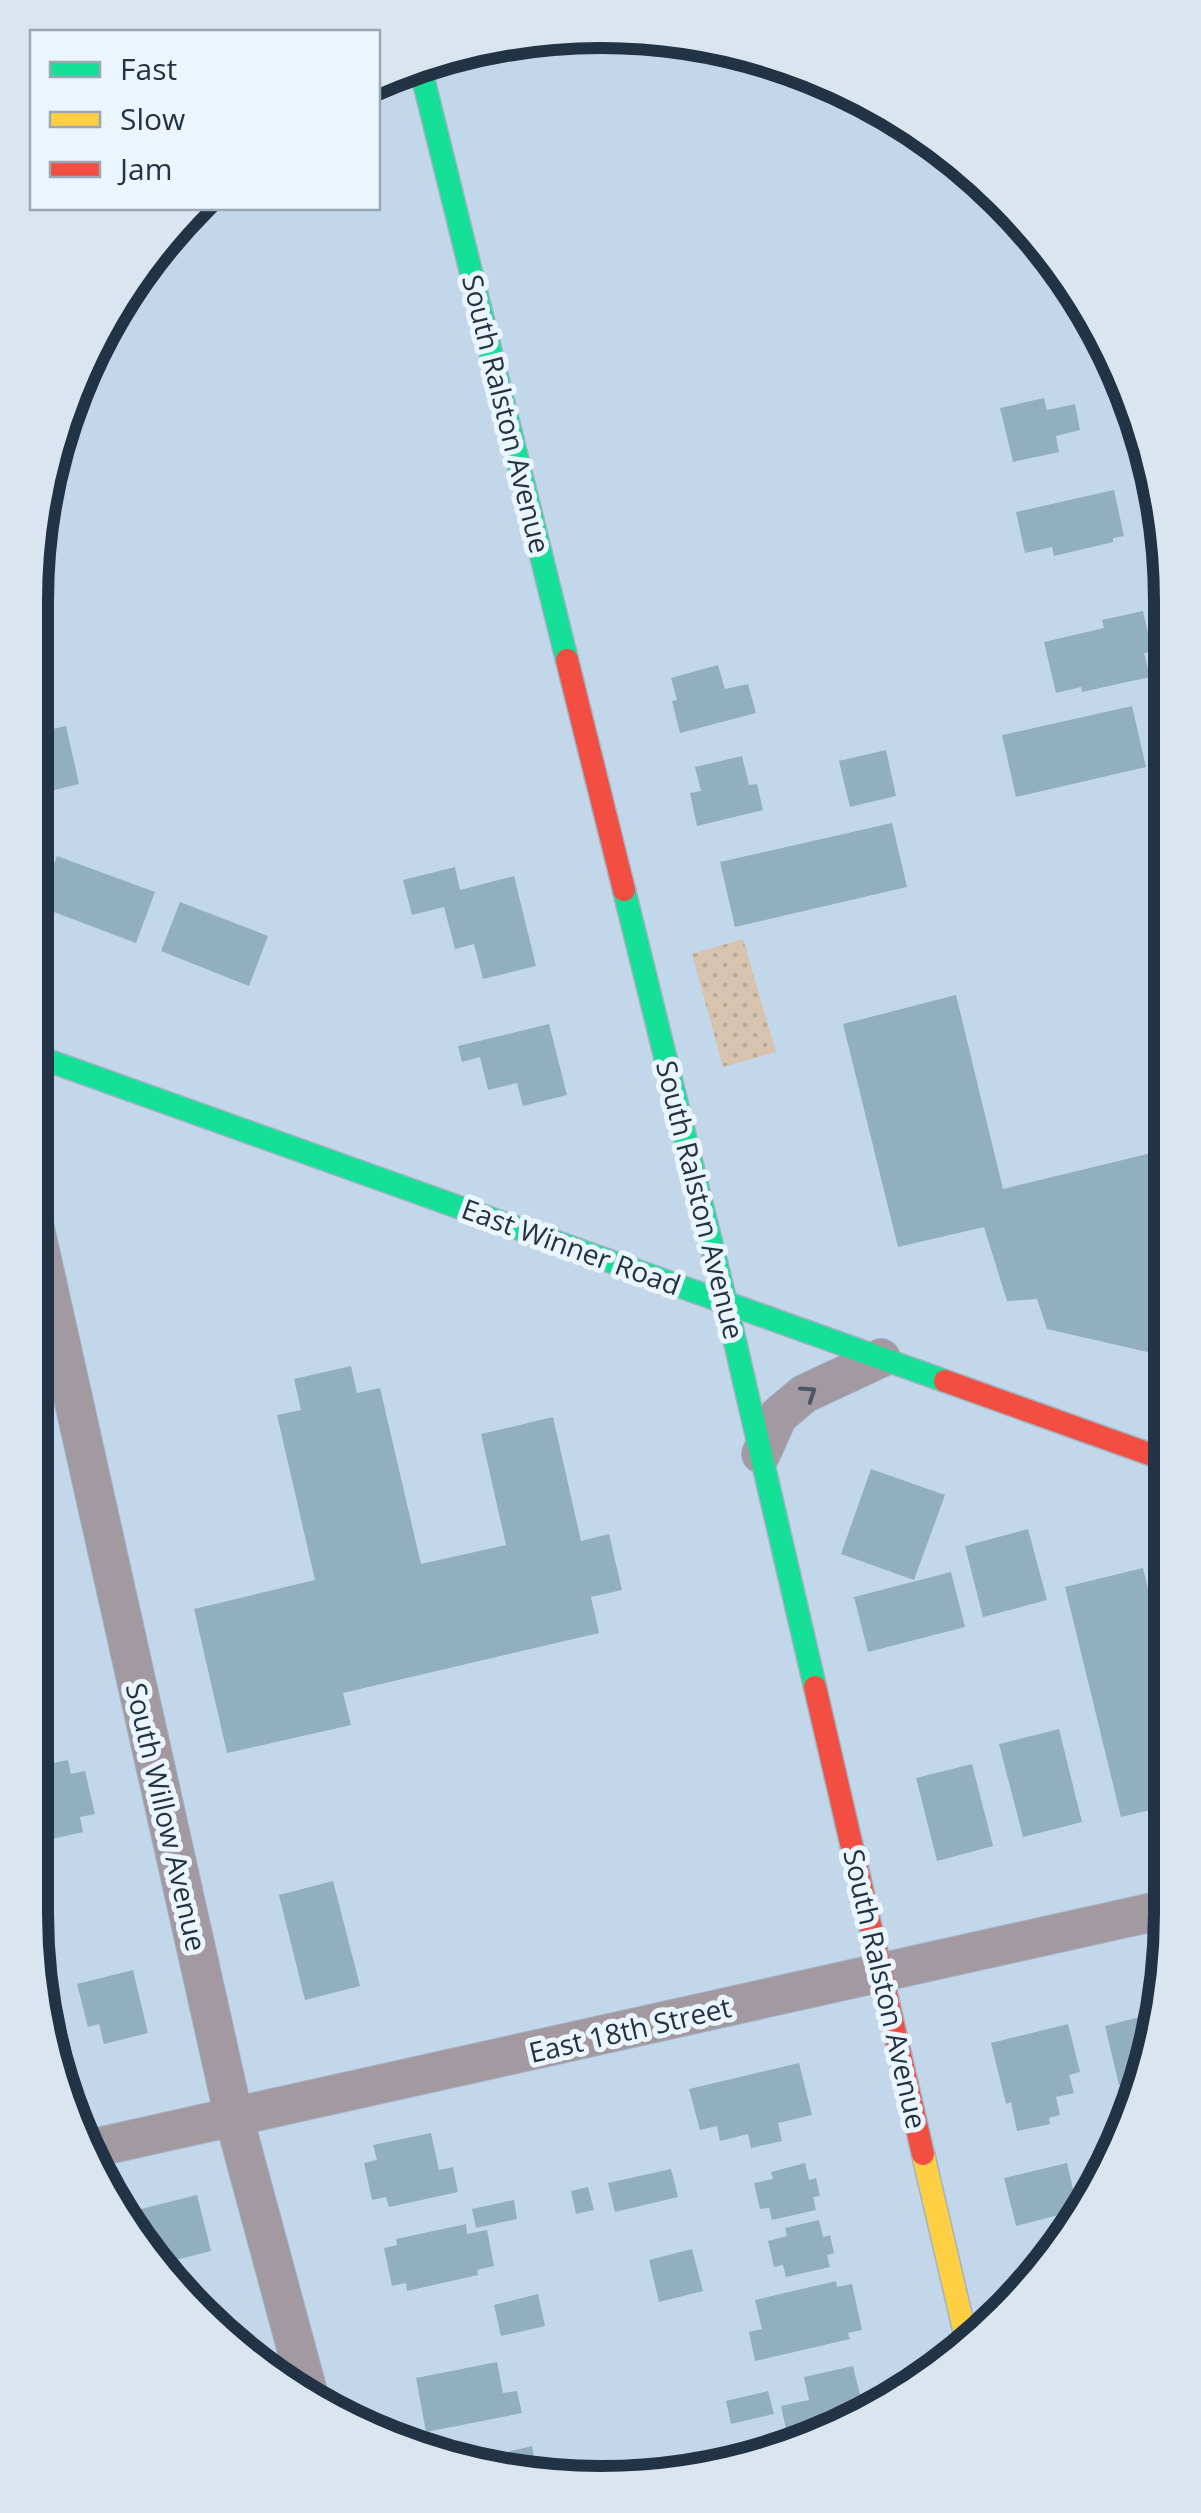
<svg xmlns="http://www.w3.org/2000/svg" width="1201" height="2513" viewBox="0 0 1201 2513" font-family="'Open Sans',sans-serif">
	<defs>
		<pattern id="park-dots" width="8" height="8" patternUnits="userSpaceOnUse" patternTransform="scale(2.5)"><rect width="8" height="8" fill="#d8c4ae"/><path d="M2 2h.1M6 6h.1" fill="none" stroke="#b9a997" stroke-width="1.8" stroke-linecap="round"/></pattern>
	</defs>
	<rect width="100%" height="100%" fill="#c3d7ea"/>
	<!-- park -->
	<polygon fill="url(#park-dots)" points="743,939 776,1052 723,1067 692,954"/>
	<!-- building -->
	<g fill="#92afc0">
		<polygon points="1044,398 1047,410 1075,404 1080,430 1056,436 1059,452 1013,462 1000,408"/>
		<polygon points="1114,490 1124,536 1113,538 1113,542 1054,556 1052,547 1025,553 1016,512"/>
		<polygon points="1143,611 1152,651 1144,653 1150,677 1082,692 1081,687 1056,693 1044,642 1104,628 1102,620"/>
		<polygon points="718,665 725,689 748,684 756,713 680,733 672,701 677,700 671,678"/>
		<polygon points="1132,706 1146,767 1016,797 1002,735"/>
		<polygon points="66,726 79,784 30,796 30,734"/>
		<polygon points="886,750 896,796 850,807 839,761"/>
		<polygon points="742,756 749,785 757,784 763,810 697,826 690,793 701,791 695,767"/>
		<polygon points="892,823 907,887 735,927 720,862"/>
		<polygon points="57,856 155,892 136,943 38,906"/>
		<polygon points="455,867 460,890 514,876 536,966 483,979 474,944 455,949 444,907 412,915 403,880"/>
		<polygon points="180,902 268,936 249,986 161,951"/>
		<polygon points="956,995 1003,1189 1168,1149 1169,1357 1047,1329 1037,1299 1007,1301 984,1227 898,1247 843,1024"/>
		<polygon points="549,1024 567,1095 523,1106 517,1083 488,1090 480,1057 462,1062 458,1046"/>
		<polygon points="351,1366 357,1393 380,1388 421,1564 506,1545 481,1434 553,1417 581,1541 609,1534 622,1590 591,1597 599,1633 343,1693 351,1725 227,1753 194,1609 315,1580 277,1415 301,1410 294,1379"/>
		<polygon points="871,1469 945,1495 914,1580 841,1554"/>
		<polygon points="1028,1529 1047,1600 983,1617 965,1546"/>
		<polygon points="1143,1568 1170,1681 1171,1805 1121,1817 1065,1587"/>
		<polygon points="951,1572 965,1627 868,1652 854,1597"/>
		<polygon points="30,1576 42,1619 30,1621"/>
		<polygon points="1059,1729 1082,1822 1023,1837 999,1744"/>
		<polygon points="68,1760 71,1774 85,1771 95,1814 80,1817 83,1832 30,1844 30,1768"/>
		<polygon points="972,1764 993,1846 937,1861 916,1778"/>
		<polygon points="333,1881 360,1986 305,2000 279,1895"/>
		<polygon points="133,1970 148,2033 104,2044 99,2024 88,2027 77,1984"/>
		<polygon points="1151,2014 1134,2099 1129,2100 1124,2084 1119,2085 1105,2026"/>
		<polygon points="1068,2024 1080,2072 1069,2075 1074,2093 1056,2097 1060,2115 1049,2118 1050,2124 1017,2131 1011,2102 1006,2104 991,2043"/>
		<polygon points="799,2063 812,2115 778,2123 782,2141 751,2148 748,2134 720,2141 717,2126 700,2130 689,2089"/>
		<polygon points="431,2133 439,2170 453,2167 458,2192 389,2207 386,2197 372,2200 364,2163 377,2160 373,2145"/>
		<polygon points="805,2163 809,2180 816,2178 820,2196 813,2197 816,2210 772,2220 769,2208 760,2209 754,2183 773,2179 771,2172"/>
		<polygon points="1067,2163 1078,2210 1016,2226 1004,2178"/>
		<polygon points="671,2169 678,2197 615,2212 608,2183"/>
		<polygon points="588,2187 594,2210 576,2214 571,2191"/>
		<polygon points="197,2195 211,2251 160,2264 162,2272 148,2260 139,2242 144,2241 137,2210"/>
		<polygon points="514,2200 517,2219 476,2228 472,2209"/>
		<polygon points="819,2220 823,2237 830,2235 834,2253 827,2255 830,2267 786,2277 783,2265 774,2267 768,2241 787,2236 785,2228"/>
		<polygon points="466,2224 467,2234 487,2230 494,2266 477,2270 478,2275 407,2291 406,2283 392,2286 384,2248 397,2245 396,2239"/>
		<polygon points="692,2249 703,2291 659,2302 649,2260"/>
		<polygon points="836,2281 837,2287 852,2284 862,2330 848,2333 850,2339 755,2361 749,2332 762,2329 755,2300"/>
		<polygon points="538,2294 545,2326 501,2336 494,2305"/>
		<polygon points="497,2362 503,2393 517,2391 522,2413 426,2432 416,2378"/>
		<polygon points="853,2366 860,2395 866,2394 870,2411 853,2424 818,2435 816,2427 787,2434 781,2406 809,2400 804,2377"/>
		<polygon points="768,2391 774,2414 731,2424 726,2401"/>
		<polygon points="532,2446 537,2474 489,2472 470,2465 504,2457 503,2453"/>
	</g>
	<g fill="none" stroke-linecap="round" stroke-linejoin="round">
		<defs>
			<g id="street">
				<polyline points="35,1228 234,2118 311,2403"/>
				<polyline points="761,1454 778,1416 804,1394 881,1358"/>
				<polyline points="89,2149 1171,1908"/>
			</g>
			<g id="fast">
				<polyline points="420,66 567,660"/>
				<polyline points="624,890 726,1303 815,1687"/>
				<polyline points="30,1054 945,1381"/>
			</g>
			<polyline id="slow" points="923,2154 966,2338"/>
			<g id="jam">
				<polyline points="567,660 624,890"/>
				<polyline points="945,1381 1169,1461"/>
				<polyline points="815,1687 923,2154"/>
			</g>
		</defs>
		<!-- street casing -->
		<use href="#street" stroke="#a2b3c3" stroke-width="40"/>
		<!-- fast casing -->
		<use href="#fast" stroke="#a2b3c3" stroke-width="25"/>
		<!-- slow casing -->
		<use href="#slow" stroke="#a2b3c3" stroke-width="25"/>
		<!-- jam casing -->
		<use href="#jam" stroke="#a2b3c3" stroke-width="25"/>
		<!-- street -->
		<use href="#street" stroke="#a399a1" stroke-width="38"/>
		<!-- fast -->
		<use href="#fast" stroke="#16e098" stroke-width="22"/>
		<!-- slow -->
		<use href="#slow" stroke="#ffcf43" stroke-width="22"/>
		<!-- jam -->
		<use href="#jam" stroke="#f24e42" stroke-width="22"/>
	</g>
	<!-- one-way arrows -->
	<defs><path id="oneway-chevron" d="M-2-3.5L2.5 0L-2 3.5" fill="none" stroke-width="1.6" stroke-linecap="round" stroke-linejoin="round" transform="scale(2.5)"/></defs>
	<use stroke="#4e5765" href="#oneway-chevron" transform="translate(809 1393) rotate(-34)"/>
	<g text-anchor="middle" stroke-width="10" stroke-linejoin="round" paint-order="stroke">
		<!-- street labels -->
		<g font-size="28" fill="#213345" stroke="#ebf5fe">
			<text transform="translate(506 414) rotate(76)" y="10">South Ralston Avenue</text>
			<text transform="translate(700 1200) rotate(76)" y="10">South Ralston Avenue</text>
			<text transform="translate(571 1247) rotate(20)" y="10">East Winner Road</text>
			<text transform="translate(166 1817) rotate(77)" y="10">South Willow Avenue</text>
			<text transform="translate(885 1989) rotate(77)" y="10">South Ralston Avenue</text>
			<text transform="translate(630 2030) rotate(-13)" y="10">East 18th Street</text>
		</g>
	</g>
	<!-- crop -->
	<path d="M0 0H1201V2513H0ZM601 48H601A553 553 0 0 1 1154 601V1913A553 553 0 0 1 601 2466H601A553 553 0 0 1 48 1913V601A553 553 0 0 1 601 48Z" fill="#dbe5ef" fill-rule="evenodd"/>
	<path fill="none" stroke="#213345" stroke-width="12" d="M601 48H601A553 553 0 0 1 1154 601V1913A553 553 0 0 1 601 2466H601A553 553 0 0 1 48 1913V601A553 553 0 0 1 601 48Z"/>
	<!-- legend -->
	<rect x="30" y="30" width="350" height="180" fill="#ebf5fe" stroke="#9aa7b4" stroke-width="2.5"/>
	<rect x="50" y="62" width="50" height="15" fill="#16e098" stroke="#9aa7b4" stroke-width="2.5"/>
	<text x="120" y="80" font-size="30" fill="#213345">Fast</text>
	<rect x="50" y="112" width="50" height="15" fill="#ffcf43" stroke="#9aa7b4" stroke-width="2.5"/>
	<text x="120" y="130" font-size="30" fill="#213345">Slow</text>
	<rect x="50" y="162" width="50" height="15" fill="#f24e42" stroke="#9aa7b4" stroke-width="2.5"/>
	<text x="120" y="180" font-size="30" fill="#213345">Jam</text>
</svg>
